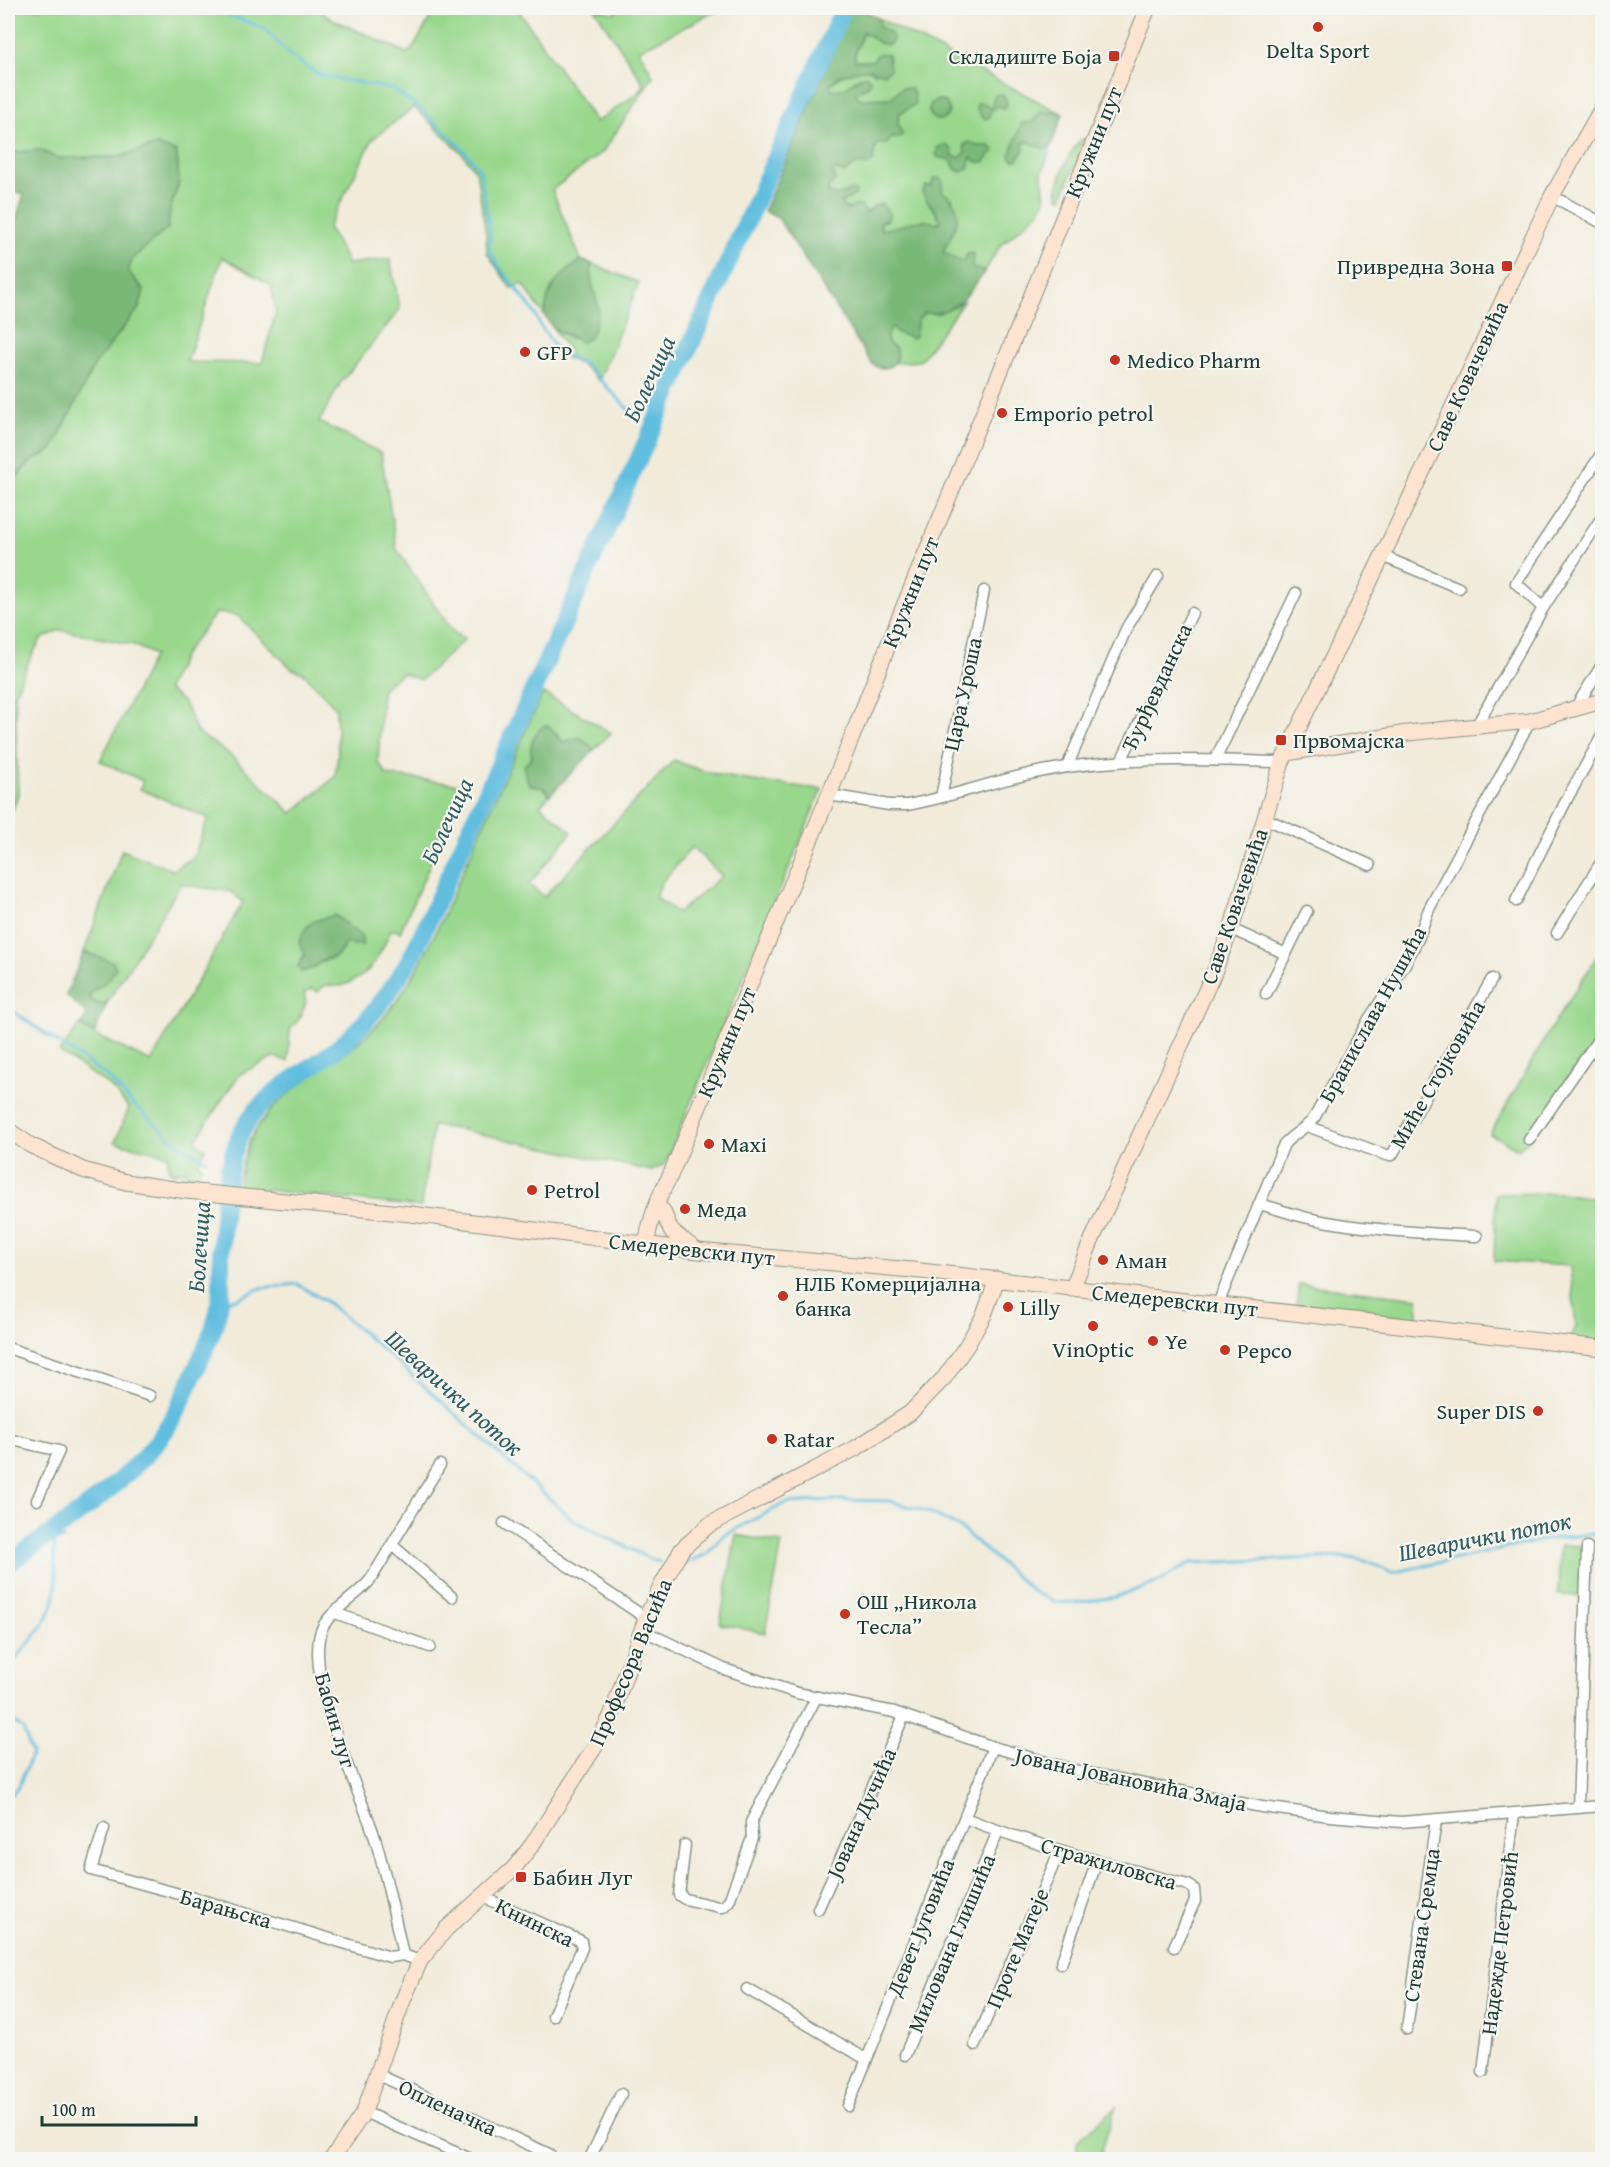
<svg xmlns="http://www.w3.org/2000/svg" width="1610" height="2167" viewBox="0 0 1610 2167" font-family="'Gentium Book Plus',serif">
	<rect width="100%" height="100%" fill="#f6f6f2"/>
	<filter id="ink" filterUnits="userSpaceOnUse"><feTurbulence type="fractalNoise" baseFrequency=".0167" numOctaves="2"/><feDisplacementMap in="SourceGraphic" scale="12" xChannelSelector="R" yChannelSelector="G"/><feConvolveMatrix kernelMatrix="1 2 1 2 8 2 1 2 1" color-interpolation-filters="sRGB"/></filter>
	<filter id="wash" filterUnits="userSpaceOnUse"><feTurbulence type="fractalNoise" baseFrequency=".008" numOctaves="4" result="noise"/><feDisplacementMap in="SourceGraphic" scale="24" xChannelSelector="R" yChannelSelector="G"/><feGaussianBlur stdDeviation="1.35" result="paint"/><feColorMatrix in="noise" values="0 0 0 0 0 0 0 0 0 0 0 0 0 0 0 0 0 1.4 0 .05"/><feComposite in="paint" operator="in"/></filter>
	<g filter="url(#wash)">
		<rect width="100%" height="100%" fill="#f2ebda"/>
		<!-- green -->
		<g fill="#98d78c" stroke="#5c8a60" stroke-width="1.5" fill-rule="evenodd">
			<path d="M8,8H315L336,21L407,53L413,48L431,17L429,8H517L596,122L638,93L644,84L594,8L614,13L619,8H722L639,50L653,76L603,152L552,190L581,260C557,278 549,285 544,315L523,284L511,288L487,253L486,234L476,171L461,152L414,107L373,139L328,227L348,264L390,259L400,309L341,382L319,422L381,453L397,550L453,632L465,639L421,680L402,673L382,689L378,762L387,775L465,785L400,932L392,929C382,949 374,971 353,981C349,983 343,986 339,986C328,987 327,981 318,992L312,989L304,993L306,1003L299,1019L290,1029L288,1061L274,1057L240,1074L225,1095L195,1141L205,1149L198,1164L202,1166L197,1175L188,1176L186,1173L179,1171L173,1173L168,1169V1155L115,1142L129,1108L111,1087L59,1052L80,1025L87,1031L151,1062L243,902L232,892L181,884L108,1001L101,1005L91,1001L89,995L109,979L91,953L84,952L122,850L173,870L193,858L208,818L140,789L143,781L100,761L154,655L134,645L60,630L41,639L29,661L15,693L18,795L13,809L8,812V487L30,462L52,450L95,364L139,308L143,290L128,271L133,258L168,228L170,210L179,182L157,145L119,157L56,158L41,150L8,153ZM222,257L271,285L276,311L262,363L187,362ZM216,613L237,615L292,669L303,673L336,708L338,754L335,777L292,813L228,753L197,732L184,703L167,689L185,653ZM335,915L347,925C346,936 347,950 335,957C325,962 324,958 314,968L298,966Z"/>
			<path d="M878,18L1057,111L1035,118L1023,144L1028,141L1043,149L1051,146L1042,174L1045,199L1040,211L1000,246L984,272L983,270H973L971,263L974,257L961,261L944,253L953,199L932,187L927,201L939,216L940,221L936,224L882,230L880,225L882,221L874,206L867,213L843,207L841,202L855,195L852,190L837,196L828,192V188L835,181L833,173L835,168L873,161C874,144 881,137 899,138L902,134L898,123L902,88L891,98L861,99L856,95L859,77C850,85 843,92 831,90L830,85C840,75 861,64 875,73L872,61L855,62V54L863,32H889L880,27Z"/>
			<path d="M1082,139L1085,140L1062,198L1058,197C1055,183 1071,147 1082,139Z"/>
			<path d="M592,264L639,283L599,381L584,366L566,358L570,353L553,328L571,338L599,309C594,294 588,280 592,264Z"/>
			<polygon points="963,302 920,361 895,363 897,357 886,338 890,330 893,328 916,335 917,321 925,312 937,314"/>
			<path d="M543,693L611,733L594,750C581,735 581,736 563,743L557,734L544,788L550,795L540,805L572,832L529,884L544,897L674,760C719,781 773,783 822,789L665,1164L652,1171L458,1129L433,1126L421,1207L238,1187C241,1168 245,1148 255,1131C281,1087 335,1067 371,1031C415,988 438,926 463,871C489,811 516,752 543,693ZM692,847L722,876L678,913L655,897L662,882Z"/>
			<polygon points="1602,949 1602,1034 1529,1140 1518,1149 1490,1134 1551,1028"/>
			<polygon points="1563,1193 1602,1200 1602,1348 1567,1343 1576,1327 1570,1266 1494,1261 1496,1194"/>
			<polygon points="1299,1284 1418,1298 1418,1319 1296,1306"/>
			<polygon points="736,1535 782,1543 765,1633 720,1624"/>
			<polygon points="1560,1545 1585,1546 1582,1596 1558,1595"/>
			<polygon points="1116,2107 1099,2159 1077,2159 1077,2141"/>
		</g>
		<!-- forest -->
		<g fill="#7ab878" stroke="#4c7a56" stroke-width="1.5">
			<path d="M852,8H869L867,12L878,18L880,27L889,32L893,38L892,42L888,45L879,43L863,32L855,54V61H872L878,54H888L890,69L884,74L870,69L856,71L839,76L830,85L831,89C847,93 852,79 866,75L871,81L868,86L856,92V95L861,99L891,98L902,88H911L914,94L915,104L899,114L898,123L902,134L899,138H891L887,144H877L874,148L873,161L867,166L857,163L845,173L835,169L833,173L835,181L828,188V192L837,196L852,190L856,191L855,195L841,202L843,207L849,210L854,206H861L867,213L874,206L882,204L890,215L887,221H882L880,225L882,230C898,228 921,215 936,224L940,221C938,211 927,202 922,192L926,186H932L933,179L939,178L943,182L942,191C962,205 961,219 949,240C947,245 944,246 944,253L961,261L965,259L967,254L973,253C974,259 971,263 973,269L984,270V272C968,295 956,315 924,313L917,321L916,335L912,338L897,333L893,328L890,330L886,338L889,344L896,348C899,366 886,373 872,364L778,218L764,211Z"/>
			<polygon points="1001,94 1006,98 1007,104 1004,108 997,106 990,112 990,116 986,119 982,117 976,108 978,103 985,103 989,108 991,108 995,95"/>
			<circle cx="939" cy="110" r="10"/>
			<polygon points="1041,111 1053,113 1057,111 1063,114 1051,146 1043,149 1027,141 1023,144 1024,150 1017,160 1013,160 1010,156 1021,125 1024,122 1033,122"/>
			<path d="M969,142L978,146H990L994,150L984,162H977L971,157L968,168L961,172L955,169C953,159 948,158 939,158L936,154L938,147L946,145L952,150V155L959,158L965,153L964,145Z"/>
			<polygon points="157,145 177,152 179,182 170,210 168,228 133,258 128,271 144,290 139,308 95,364 52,450 30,462 8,487 8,244 24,194 8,191 8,153 41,150 56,158 119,157"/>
			<path d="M581,260L592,264C588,280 595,291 598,306C600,315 593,329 590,338L581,342L553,328L544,315C549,285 557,278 581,260Z"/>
			<path d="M543,726H549L563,742C581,736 581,735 594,750L550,795L544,788L530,785L525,775L524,766L532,757C527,745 535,734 543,726Z"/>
			<path d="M335,915L362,937V945L346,944L336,956L322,960L314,968L301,972L298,966L305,954L299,943C306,921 314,920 335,915Z"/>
			<polygon points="84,952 113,962 116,968 109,979 89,995 92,1001 101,1005 108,1001 94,1034 80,1025 88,1015 66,995"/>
		</g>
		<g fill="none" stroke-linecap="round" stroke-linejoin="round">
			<!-- stream -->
			<g stroke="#61bedf" stroke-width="3">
				<polyline points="212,8 265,29 291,56 319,75 393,89 421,109 464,150 480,170 490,234 490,252 502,271 533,310 540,325 558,352 584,363 636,417"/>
				<polyline points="8,1008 107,1076 132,1103 174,1141 206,1160"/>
				<polyline points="221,1167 229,1169"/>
				<polyline points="220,1301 237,1299 261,1288 297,1284 327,1302 395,1360 573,1520 652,1560 660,1562"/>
				<polyline points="679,1566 707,1554 724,1535 786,1503 833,1500 889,1501 929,1512 959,1527 1034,1592 1055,1602 1076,1603 1115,1597 1156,1583 1190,1563 1344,1557 1371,1562 1391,1573 1549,1539 1602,1533"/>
				<path d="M8,1668C26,1646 55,1619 56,1588C57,1573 53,1557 54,1541L63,1539"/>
				<polyline points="8,1717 23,1729 32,1753 18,1788 8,1797"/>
			</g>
			<!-- river -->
			<path stroke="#61bedf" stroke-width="18" d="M8,1564C59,1527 114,1493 155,1444C173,1422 185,1395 196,1369C206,1348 217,1324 220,1301C222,1286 221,1270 221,1255C222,1221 226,1166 240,1135C259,1093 306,1074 340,1046C371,1020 393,989 413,954L844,8"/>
		</g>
	</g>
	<g filter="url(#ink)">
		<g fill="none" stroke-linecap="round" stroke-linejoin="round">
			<defs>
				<g id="street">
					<polyline points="1552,196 1602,223"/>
					<polyline points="1382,556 1459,588"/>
					<polyline points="1543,608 1516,583 1602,453"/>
					<polyline points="1574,710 1602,665"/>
					<polyline points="1477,725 1543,608 1602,517"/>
					<polyline points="1215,760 1296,593"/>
					<polyline points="1121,761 1192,613"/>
					<polyline points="1067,767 1126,629 1158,576"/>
					<path d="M829,795L889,805H907C953,797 998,779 1044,771C1123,756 1202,760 1282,762"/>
					<polyline points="941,797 984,591"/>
					<polyline points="1264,818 1370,865"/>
					<polyline points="1516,901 1568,797 1602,736"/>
					<polyline points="1231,929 1286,954"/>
					<polyline points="1557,933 1602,861"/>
					<polyline points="1266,994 1307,911"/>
					<polyline points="1307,1126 1386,1155 1392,1155 1492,979"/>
					<polyline points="1529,1140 1602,1034"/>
					<path d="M1259,1204C1275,1208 1291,1214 1308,1218C1363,1230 1421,1233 1477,1236"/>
					<path d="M1218,1304L1284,1144C1293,1134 1304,1129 1313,1120L1369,1019L1405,964L1418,939L1429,909L1530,721"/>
					<polyline points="8,1348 150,1396"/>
					<polyline points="8,1439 59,1451 37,1500"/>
					<polyline points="504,1523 646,1618"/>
					<polyline points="392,1545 452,1597"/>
					<polyline points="335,1613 430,1647"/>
					<polyline points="642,1630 724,1669 797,1693 894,1712 993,1747 1078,1771 1262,1807 1330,1816 1401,1822 1602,1806"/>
					<polyline points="1578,1808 1587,1547"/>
					<path d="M965,1818C1038,1847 1113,1865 1188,1885L1194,1889L1195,1901L1174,1947"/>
					<polyline points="104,1828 91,1870 205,1901 390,1957 403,1955"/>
					<polyline points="685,1845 679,1895 685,1899 719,1907 723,1907 729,1901 752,1838 751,1822 816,1698"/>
					<polyline points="483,1897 581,1941 582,1948 553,2016"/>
					<polyline points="818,1909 904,1716"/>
					<path d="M420,1961L403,1955C394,1914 386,1872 373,1832C357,1785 305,1677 321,1631C327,1612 358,1596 371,1579L440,1465"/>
					<polyline points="1061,1964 1097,1861"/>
					<polyline points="747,1989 866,2059"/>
					<polyline points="1407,2029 1436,1820"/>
					<polyline points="975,2045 1060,1850"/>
					<polyline points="905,2055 998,1831"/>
					<polyline points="1483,2072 1514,1814"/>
					<polyline points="379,2075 549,2154"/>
					<polyline points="848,2106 993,1747"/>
					<polyline points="364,2112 473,2160"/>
					<polyline points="589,2160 621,2094"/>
				</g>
				<g id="secondary">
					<polyline points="1287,753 1407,733 1530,721 1602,701"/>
					<polyline points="8,1130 30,1145 83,1170 126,1182 187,1191 411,1214 698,1251 912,1270 1602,1348"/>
					<polyline points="663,1211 671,1231 695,1249"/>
					<path d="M646,1245C650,1220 657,1198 670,1176L829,795L897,623L1018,329L1148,8"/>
					<polyline points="1072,1289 1090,1244 1213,975 1231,929 1282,762 1394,532 1552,196 1602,108"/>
					<polyline points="331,2160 364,2112 403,2000 420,1961 446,1929 514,1868 532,1845 596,1745 611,1716 646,1618 659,1590 682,1549 709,1525 856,1448 910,1413 945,1377 967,1345 984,1315 997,1279"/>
				</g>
			</defs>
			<!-- street casing -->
			<use href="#street" stroke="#889487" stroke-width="13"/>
			<!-- secondary casing -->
			<use href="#secondary" stroke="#889487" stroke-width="17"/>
			<!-- street -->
			<use href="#street" stroke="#fff" stroke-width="10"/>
			<!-- secondary -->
			<use href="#secondary" stroke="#fde4d0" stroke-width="15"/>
		</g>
	</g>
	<!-- markers -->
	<g fill="#c8321e" stroke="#f6f6f2" stroke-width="2">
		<circle cx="1318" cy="27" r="6"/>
		<rect x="1108" y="50" width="12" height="12" rx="3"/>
		<rect x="1501" y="260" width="12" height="12" rx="3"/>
		<circle cx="525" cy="352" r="6"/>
		<circle cx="1115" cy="360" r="6"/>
		<circle cx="1002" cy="413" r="6"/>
		<rect x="1275" y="734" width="12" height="12" rx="3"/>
		<circle cx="709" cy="1144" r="6"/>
		<circle cx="532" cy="1190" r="6"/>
		<circle cx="685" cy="1209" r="6"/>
		<circle cx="1103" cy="1260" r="6"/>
		<circle cx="783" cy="1296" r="6"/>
		<circle cx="1008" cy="1307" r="6"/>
		<circle cx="1093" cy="1326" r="6"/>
		<circle cx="1153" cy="1341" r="6"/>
		<circle cx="1225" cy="1350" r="6"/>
		<circle cx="1538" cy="1411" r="6"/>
		<circle cx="772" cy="1439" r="6"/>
		<circle cx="845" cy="1614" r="6"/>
		<rect x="515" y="1871" width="12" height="12" rx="3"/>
	</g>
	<g text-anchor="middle" stroke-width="4.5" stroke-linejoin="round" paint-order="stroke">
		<!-- poi labels -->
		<g font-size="22" fill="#1f3d34" stroke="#f6f6f2" text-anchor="start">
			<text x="1318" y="58" text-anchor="middle">Delta Sport</text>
			<text x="1102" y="64" text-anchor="end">Складиште Боја</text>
			<text x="1495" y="274" text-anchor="end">Привредна Зона</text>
			<text x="537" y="360">GFP</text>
			<text x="1127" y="368">Medico Pharm</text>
			<text x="1014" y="421">Emporio petrol</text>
			<text x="1293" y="748">Првомајска</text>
			<text x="721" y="1152">Maxi</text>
			<text x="544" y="1198">Petrol</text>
			<text x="697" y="1217">Меда</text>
			<text x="1115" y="1268">Аман</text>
			<text x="795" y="1291">НЛБ Комерцијална<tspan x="795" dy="25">банка</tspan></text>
			<text x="1020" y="1315">Lilly</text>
			<text x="1165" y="1349">Ye</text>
			<text x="1093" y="1357" text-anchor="middle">VinOptic</text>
			<text x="1237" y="1358">Pepco</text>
			<text x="1526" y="1419" text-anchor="end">Super DIS</text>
			<text x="784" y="1447">Ratar</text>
			<text x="857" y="1609">ОШ „Никола<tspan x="857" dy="25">Тесла”</tspan></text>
			<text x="533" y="1885">Бабин Луг</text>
		</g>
		<!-- street labels -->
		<g font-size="22" fill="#1f3d34" stroke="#f6f6f2">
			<text transform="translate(1093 142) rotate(-68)" y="8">Кружни пут</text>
			<text transform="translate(1467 376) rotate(-65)" y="8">Саве Ковачевића</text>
			<text transform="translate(910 592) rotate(-68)" y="8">Кружни пут</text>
			<text transform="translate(1156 687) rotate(-65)" y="8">Ђурђевданска</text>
			<text transform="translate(962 694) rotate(-78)" y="8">Цара Уроша</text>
			<text transform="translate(1234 906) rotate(-71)" y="8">Саве Ковачевића</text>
			<text transform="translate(1372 1014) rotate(-61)" y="8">Бранислава Нушића</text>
			<text transform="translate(726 1042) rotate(-67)" y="8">Кружни пут</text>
			<text transform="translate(1437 1074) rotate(-60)" y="8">Миће Стојковића</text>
			<text transform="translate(692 1249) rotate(6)" y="8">Смедеревски пут</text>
			<text transform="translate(1175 1300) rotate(6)" y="8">Смедеревски пут</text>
			<text transform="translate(630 1662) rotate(-67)" y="8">Професора Васића</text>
			<text transform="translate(336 1720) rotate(74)" y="8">Бабин луг</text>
			<text transform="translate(1131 1779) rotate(12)" y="8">Јована Јовановића Змаја</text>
			<text transform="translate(861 1813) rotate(-66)" y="8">Јована Дучића</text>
			<text transform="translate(1109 1863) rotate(16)" y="8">Стражиловска</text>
			<text transform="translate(226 1908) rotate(16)" y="8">Барањска</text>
			<text transform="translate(535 1922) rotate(26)" y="8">Книнска</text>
			<text transform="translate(1421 1925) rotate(-82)" y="8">Стевана Сремца</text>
			<text transform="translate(920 1927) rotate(-68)" y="8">Девет Југовића</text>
			<text transform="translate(951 1943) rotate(-67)" y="8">Милована Глишића</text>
			<text transform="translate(1499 1943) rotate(-83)" y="8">Надежде Петровић</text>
			<text transform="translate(1017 1948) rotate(-67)" y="8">Проте Матеје</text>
			<text transform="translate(448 2107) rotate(25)" y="8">Опленачка</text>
		</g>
		<!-- water labels -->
		<g font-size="24" font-style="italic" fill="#305d5f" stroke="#f6f6f2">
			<text transform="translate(649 379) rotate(-65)" y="8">Болечица</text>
			<text transform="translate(447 821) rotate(-65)" y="8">Болечица</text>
			<text transform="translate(199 1247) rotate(-86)" y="8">Болечица</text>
			<text transform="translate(454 1393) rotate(42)" y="8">Шеварички поток</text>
			<text transform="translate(1485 1537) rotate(-11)" y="8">Шеварички поток</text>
		</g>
	</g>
	<!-- margin -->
	<rect width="1610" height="2167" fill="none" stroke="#f6f6f2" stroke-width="30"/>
	<!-- scale -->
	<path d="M42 2116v9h154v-9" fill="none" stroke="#1f3d34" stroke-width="3"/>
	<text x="51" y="2116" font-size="18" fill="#1f3d34" stroke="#f6f6f2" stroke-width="4.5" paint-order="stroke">100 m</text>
</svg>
